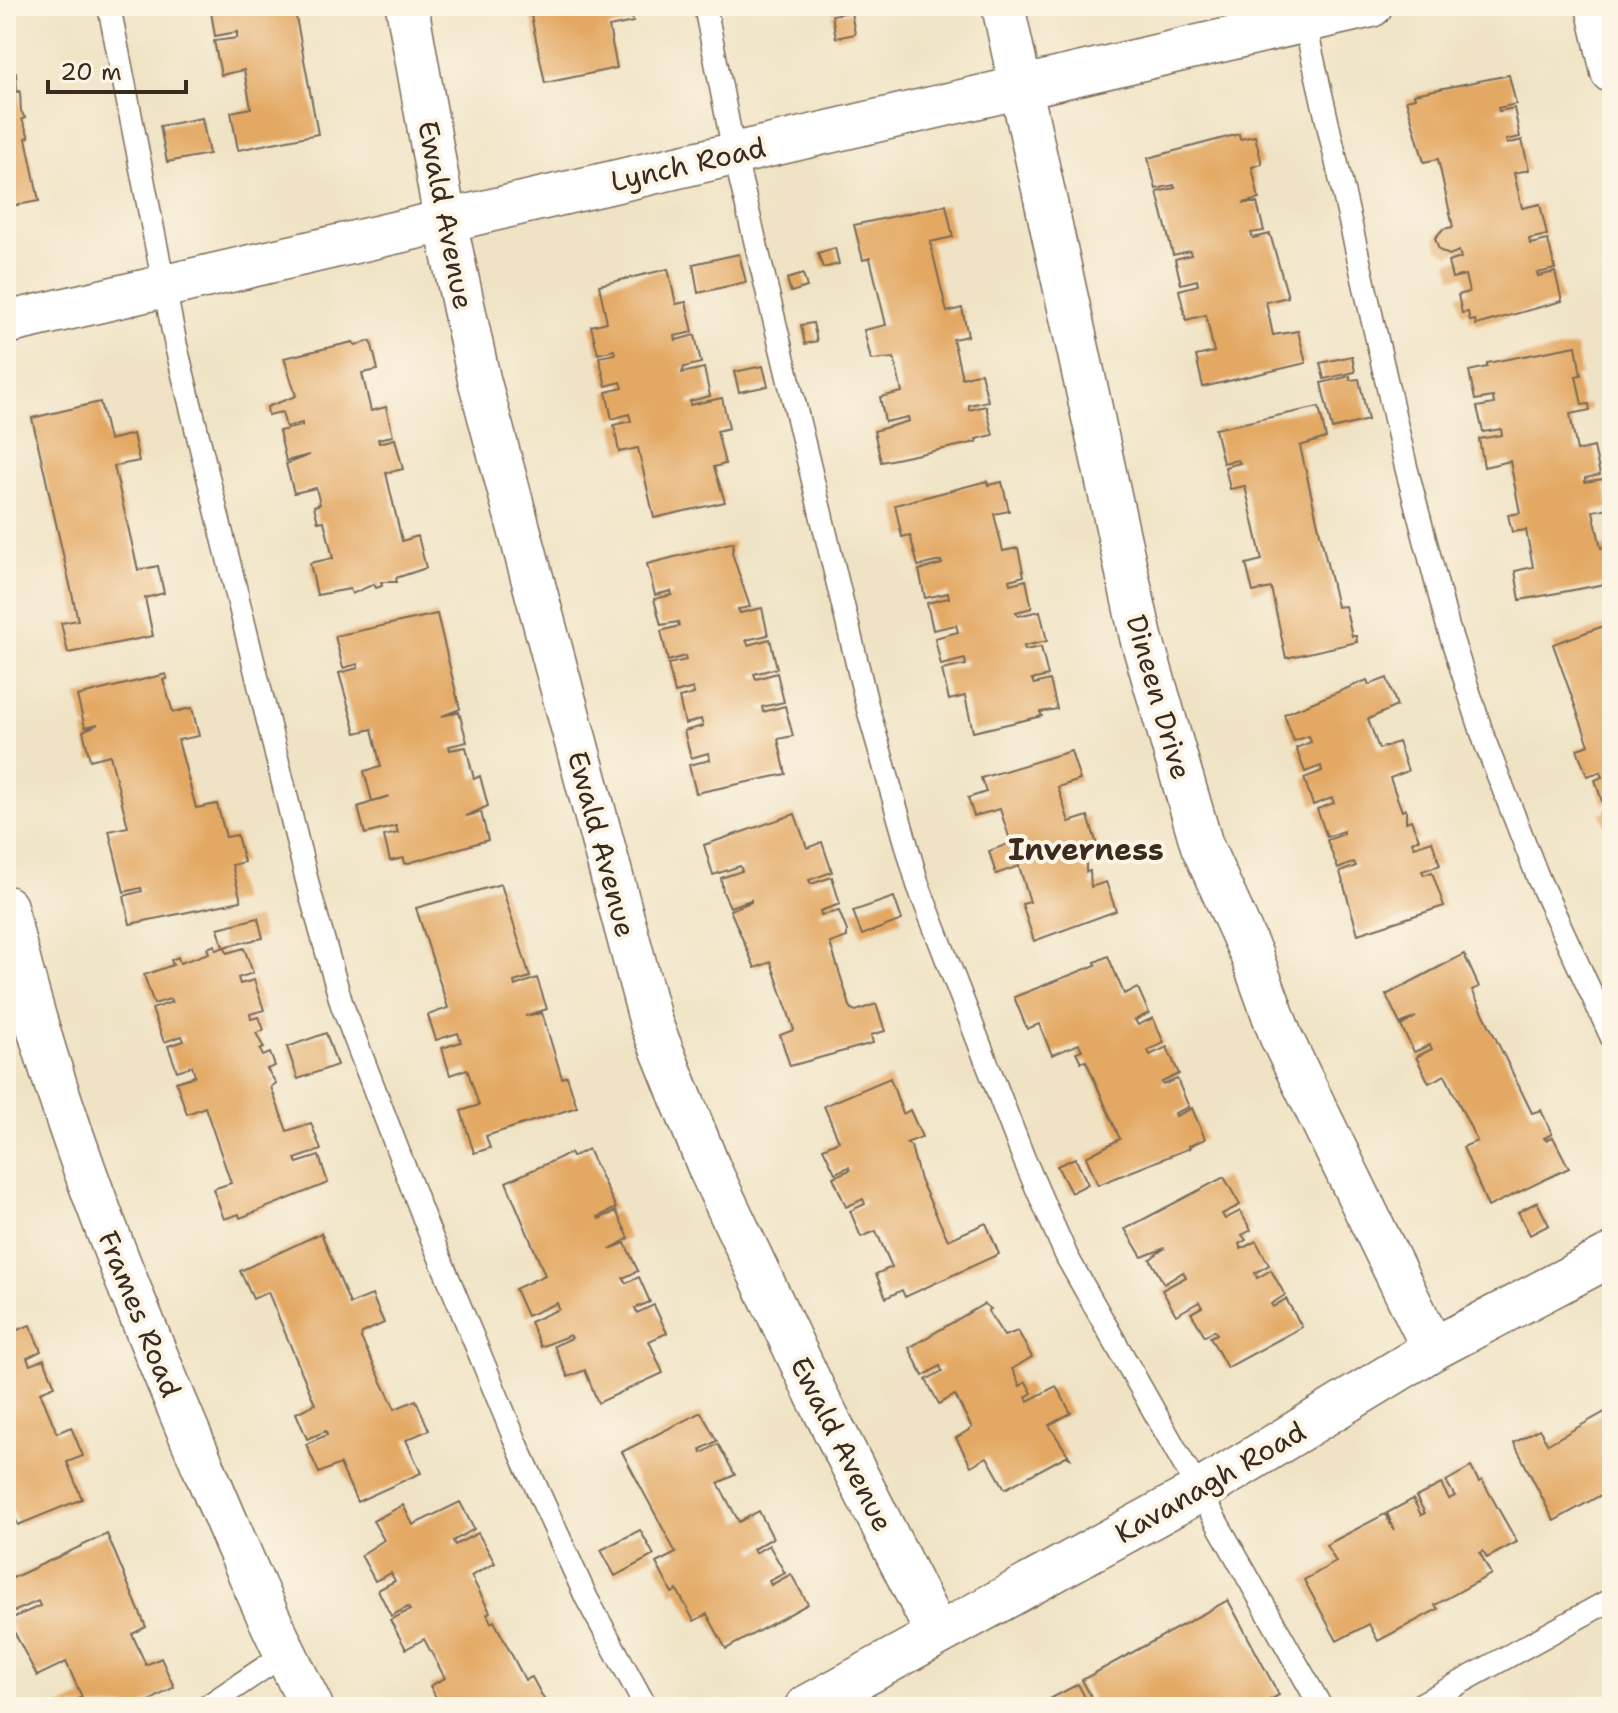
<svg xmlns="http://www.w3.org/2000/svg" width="1618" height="1713" viewBox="0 0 1618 1713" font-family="'Shantell Sans',sans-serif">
	<rect width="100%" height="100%" fill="#fcf5e5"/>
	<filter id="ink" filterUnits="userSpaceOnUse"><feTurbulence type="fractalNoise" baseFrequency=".0125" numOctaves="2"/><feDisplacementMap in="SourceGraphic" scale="16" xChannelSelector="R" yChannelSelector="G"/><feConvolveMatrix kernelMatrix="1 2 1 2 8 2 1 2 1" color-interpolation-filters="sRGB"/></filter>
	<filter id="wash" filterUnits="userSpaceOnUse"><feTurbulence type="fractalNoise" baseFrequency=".006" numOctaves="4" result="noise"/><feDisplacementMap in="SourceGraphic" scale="32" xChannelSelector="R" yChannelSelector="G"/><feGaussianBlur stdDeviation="1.8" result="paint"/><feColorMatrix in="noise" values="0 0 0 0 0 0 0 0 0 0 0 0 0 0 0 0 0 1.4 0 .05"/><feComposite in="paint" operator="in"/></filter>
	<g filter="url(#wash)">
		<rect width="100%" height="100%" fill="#f0e3c5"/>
		<g id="blocks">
			<!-- building -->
			<g fill="#e3a864">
				<polygon points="210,6 294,6 318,134 238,150 231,112 251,108 244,70 221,75 214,41 237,38 237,32 215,36"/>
				<polygon points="529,6 630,6 633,22 609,27 617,68 545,83"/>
				<polygon points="828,6 851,6 851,7 829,12"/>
				<polygon points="851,12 855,34 836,38 832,15"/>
				<polygon points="6,46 11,55 13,73 16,73 17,92 20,91 21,111 25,118 22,119 29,137 26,138 39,201 6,207"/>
				<polygon points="1509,75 1516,104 1498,108 1499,111 1514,108 1520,137 1506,140 1507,144 1522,140 1529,170 1514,173 1522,208 1540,204 1547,235 1529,239 1530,244 1548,240 1555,269 1537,273 1538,276 1555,272 1562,301 1476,325 1475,320 1470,321 1468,312 1462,313 1458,295 1469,292 1465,275 1452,278 1448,262 1461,258 1459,251 1449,255 1439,250 1435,238 1443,229 1453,227 1438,159 1424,162 1406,100 1415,98 1414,94"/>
				<polygon points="202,118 209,154 167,162 160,126"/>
				<polygon points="1239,134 1240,139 1255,136 1262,164 1252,167 1259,199 1243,203 1257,203 1264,231 1251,233 1253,238 1270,234 1288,297 1266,302 1273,335 1298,331 1306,363 1203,387 1196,356 1214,352 1206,315 1186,320 1179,290 1198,285 1197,280 1181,284 1175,259 1191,255 1190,251 1173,255 1157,192 1175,188 1174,185 1156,189 1148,158"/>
				<polygon points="946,205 953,237 930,242 947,312 962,308 968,336 953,339 962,378 981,373 988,401 969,405 969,410 986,406 993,435 976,439 977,442 881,462 874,431 909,421 908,417 885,422 880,397 902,392 894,358 871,360 864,330 886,325 870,258 863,260 854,225"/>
				<polygon points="835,248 839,264 823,268 818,253"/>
				<polygon points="739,254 746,282 698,293 693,264"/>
				<polygon points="668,269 676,304 686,302 693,332 675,336 676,340 695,335 701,363 684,367 682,373 704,368 710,396 690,401 690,405 722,398 729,428 717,431 725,464 714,467 725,502 654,518 638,448 619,452 614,425 631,421 629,414 612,419 606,392 623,388 621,382 606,386 599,357 615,354 614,350 598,354 591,326 607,322 599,285"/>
				<polygon points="803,274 807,287 791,292 787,279"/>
				<polygon points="813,323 817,341 805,344 801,325"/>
				<polygon points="371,341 378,370 362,373 371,411 386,407 393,436 378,439 379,443 395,439 403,469 386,473 402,541 418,536 426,568 396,578 397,582 381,582 382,586 376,588 374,584 352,594 350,589 317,595 310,563 333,558 324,521 318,522 314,506 320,504 316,488 294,493 286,464 309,455 286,461 279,431 302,426 302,423 286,427 282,412 268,415 267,407 296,396 284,358 353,342 355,345"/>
				<polygon points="1576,346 1581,375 1576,376 1582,405 1589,404 1590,410 1570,414 1577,451 1594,447 1600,475 1585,478 1585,482 1603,479 1609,508 1593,511 1601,548 1612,546 1612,578 1610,583 1520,600 1515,571 1533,567 1526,530 1512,532 1508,515 1520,513 1510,461 1484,467 1479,439 1502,435 1501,429 1483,432 1477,407 1494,404 1493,397 1475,400 1469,371 1487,367 1487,363"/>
				<polygon points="1352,356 1355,372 1324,379 1320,363"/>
				<polygon points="763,366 768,386 739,392 734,372"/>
				<polygon points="1350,376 1350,380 1359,379 1368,420 1332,429 1321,383"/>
				<polygon points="100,402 109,440 133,434 139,461 114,466 138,570 158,566 164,593 145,598 153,636 68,653 61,623 78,620 32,418"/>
				<polygon points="1319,407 1326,438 1300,446 1337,607 1345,606 1352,636 1356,636 1357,642 1286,658 1271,588 1253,592 1246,564 1262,560 1245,486 1230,489 1225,467 1240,463 1238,460 1223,463 1215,429"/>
				<polygon points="987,481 988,485 1002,482 1009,511 994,514 1003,551 1018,548 1024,576 1009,580 1010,584 1026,580 1032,608 1016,612 1018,616 1040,611 1047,641 1024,646 1025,650 1041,647 1048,676 1032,680 1034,684 1050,680 1057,709 1040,712 1042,716 973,732 965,696 949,700 942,670 966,665 965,659 941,665 935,638 958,632 956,625 933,630 927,603 949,598 948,593 925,598 919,570 942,564 941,561 918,566 910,535 902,537 895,505"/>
				<polygon points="734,542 732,553 750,607 738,609 740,613 762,608 768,635 746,640 748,645 770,639 777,668 754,674 756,679 777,673 784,702 762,707 763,712 785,706 793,736 778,739 786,774 696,793 689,765 710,760 708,753 691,758 684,731 703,726 701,719 685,724 679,698 694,694 693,688 675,693 668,664 686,660 685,656 668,661 661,631 679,626 678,622 661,625 654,599 672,595 671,591 655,595 647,564"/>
				<polygon points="437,614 460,709 442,716 459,712 467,742 449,746 450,750 466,747 474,779 480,776 488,806 466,816 481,812 488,840 405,864 404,858 390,861 384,836 398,833 396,826 365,834 358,807 389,796 372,801 364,771 381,767 372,729 356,733 339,673 358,668 358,664 343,668 335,636"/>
				<polygon points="1612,623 1612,801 1603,804 1595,780 1602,777 1600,772 1587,776 1577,749 1589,745 1553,644"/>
				<polygon points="166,674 167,679 163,680 173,712 192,708 199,736 178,740 196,808 217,804 226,837 237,835 244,862 232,865 241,901 130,924 124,896 142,891 141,888 124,892 109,831 128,827 110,755 90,760 83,731 98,724 85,727 77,696"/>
				<polygon points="1387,678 1397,706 1368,719 1379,749 1398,742 1408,771 1390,778 1402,811 1406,809 1406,822 1411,820 1419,839 1412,842 1414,847 1432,841 1440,865 1422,871 1424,875 1432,872 1444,906 1358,934 1340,872 1356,866 1354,862 1338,869 1327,840 1344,834 1344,831 1327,837 1317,809 1334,803 1332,798 1313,805 1304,778 1322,771 1321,766 1305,772 1296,748 1311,742 1309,736 1294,741 1284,714 1367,680 1369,685"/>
				<polygon points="1071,751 1080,780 1058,787 1069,822 1088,816 1097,845 1079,852 1081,858 1086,857 1086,872 1090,871 1091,887 1106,882 1116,911 1034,941 1022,904 1030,902 1019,866 996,874 989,851 1011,843 1000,809 974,816 968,798 986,792 981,778"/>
				<polygon points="1612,808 1612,825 1605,827 1600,813"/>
				<polygon points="795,814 807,848 822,842 832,872 809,880 811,884 832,877 840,904 820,911 821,915 839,911 847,931 847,937 830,943 851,1009 856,1011 876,1004 885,1031 871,1035 873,1043 790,1066 780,1035 794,1030 771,962 755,968 730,910 751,902 751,900 730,907 723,892 721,878 742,871 740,866 713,875 704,845"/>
				<polygon points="501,884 530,977 514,982 515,986 537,978 547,1009 525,1016 542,1013 562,1078 567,1076 577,1107 486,1136 490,1148 474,1153 461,1111 479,1105 467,1069 450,1075 442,1048 461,1042 458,1033 436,1040 428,1015 448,1008 416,908"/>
				<polygon points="894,897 902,920 862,935 853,911"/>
				<polygon points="258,918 263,938 223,947 218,928"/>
				<polygon points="215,945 216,950 225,947 227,953 244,948 253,973 238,978 240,984 254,980 264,1010 250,1014 251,1019 259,1017 264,1030 256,1033 264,1048 260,1050 263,1056 270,1053 275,1066 267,1069 276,1083 271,1087 287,1131 311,1123 321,1150 295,1159 297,1163 319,1156 328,1183 240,1218 239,1214 224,1219 213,1189 231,1183 205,1107 187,1114 176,1082 195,1076 192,1066 177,1071 168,1046 184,1041 182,1036 164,1042 152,1009 172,1002 170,999 154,1004 144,975 173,965 171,960 178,957 180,963 209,953 207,948"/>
				<polygon points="1464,954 1479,987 1472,990 1532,1113 1541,1110 1552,1134 1544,1138 1546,1140 1553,1137 1569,1168 1488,1207 1463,1147 1477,1141 1445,1075 1429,1083 1416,1057 1432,1049 1430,1045 1414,1052 1401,1026 1416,1017 1400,1024 1386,995"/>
				<polygon points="1108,956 1124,994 1138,988 1149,1013 1135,1020 1138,1025 1153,1018 1164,1043 1148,1050 1150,1055 1167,1047 1179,1074 1162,1082 1163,1085 1177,1079 1189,1107 1175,1113 1176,1116 1192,1108 1205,1139 1189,1146 1190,1148 1098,1185 1086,1157 1120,1139 1086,1061 1081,1062 1076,1052 1082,1050 1079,1044 1052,1055 1039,1024 1027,1029 1014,997 1096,965 1095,962"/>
				<polygon points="326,1033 337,1065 298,1079 287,1047"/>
				<polygon points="890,1078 903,1114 910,1110 922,1137 906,1143 911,1146 920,1180 948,1240 986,1223 999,1254 905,1297 902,1290 886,1298 876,1274 892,1267 876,1231 861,1237 850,1211 865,1204 863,1199 846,1207 833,1177 850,1170 849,1167 835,1173 823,1148 839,1141 824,1106"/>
				<polygon points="588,1149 616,1208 598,1217 599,1219 616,1211 629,1238 610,1249 625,1243 638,1271 623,1278 626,1283 639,1277 650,1302 635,1308 637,1313 654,1305 667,1333 649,1341 663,1373 598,1403 585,1370 568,1377 554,1346 572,1338 570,1335 541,1347 530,1322 559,1309 557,1303 527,1316 515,1289 545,1275 506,1182 570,1153 572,1157"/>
				<polygon points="1075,1158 1088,1184 1071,1193 1057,1166"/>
				<polygon points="1224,1177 1240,1205 1222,1214 1225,1219 1240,1211 1251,1230 1242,1235 1246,1240 1239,1244 1241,1249 1256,1241 1269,1265 1255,1273 1257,1278 1271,1270 1285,1295 1271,1304 1273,1307 1286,1299 1302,1327 1227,1368 1210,1337 1217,1334 1214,1330 1205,1336 1191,1313 1202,1307 1199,1302 1176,1315 1162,1290 1186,1277 1183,1272 1164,1284 1150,1259 1165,1248 1142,1257 1125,1229"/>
				<polygon points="1537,1202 1549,1225 1530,1235 1518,1212"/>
				<polygon points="321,1233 350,1304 372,1295 384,1323 362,1333 361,1338 395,1409 416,1400 429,1430 406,1440 421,1473 357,1502 340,1464 319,1473 306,1444 327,1435 326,1431 307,1439 296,1413 315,1404 268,1292 253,1299 240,1271"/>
				<polygon points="7,1257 14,1281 6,1284 6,1258"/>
				<polygon points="984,1304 991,1309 988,1311 1004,1336 1018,1331 1032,1357 1012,1369 1020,1386 1026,1382 1032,1393 1026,1397 1028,1401 1056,1386 1071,1413 1049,1425 1070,1458 1066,1456 1005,1489 987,1457 971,1466 956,1438 972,1428 955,1395 939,1404 926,1380 942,1371 940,1366 923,1376 909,1348"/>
				<polygon points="30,1325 41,1351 27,1358 30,1365 44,1359 55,1386 40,1392 57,1433 71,1427 83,1456 67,1462 82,1499 18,1525 6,1495 6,1330 13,1327 15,1331"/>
				<polygon points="1612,1408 1612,1489 1554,1521 1514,1443 1539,1429 1548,1444"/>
				<polygon points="701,1412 717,1441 701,1449 702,1453 718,1444 735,1475 718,1483 739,1522 759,1511 773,1538 753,1549 755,1553 769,1545 785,1573 769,1581 771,1585 791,1574 808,1604 726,1649 707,1614 694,1621 677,1590 672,1593 656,1563 676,1553 622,1452"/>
				<polygon points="1471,1467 1479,1482 1482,1480 1517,1542 1487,1558 1483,1551 1480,1553 1491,1574 1435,1605 1438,1609 1378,1641 1369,1624 1337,1641 1304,1580 1336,1562 1326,1545 1385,1514 1394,1530 1387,1513 1413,1499 1421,1515 1425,1513 1416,1497 1441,1484 1449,1499 1455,1496 1446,1481"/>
				<polygon points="460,1502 474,1529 453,1541 455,1545 478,1533 495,1563 471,1576 490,1612 487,1614 491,1623 494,1621 525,1680 532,1677 547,1705 544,1707 441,1707 430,1686 445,1678 424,1639 406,1649 390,1620 410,1610 408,1607 391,1616 378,1590 395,1581 391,1573 375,1581 361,1555 384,1540 373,1521 403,1505 413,1525"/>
				<polygon points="640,1530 654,1555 615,1576 601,1550"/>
				<polygon points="107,1534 146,1627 132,1634 146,1665 161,1658 174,1687 139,1707 59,1707 82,1697 66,1662 37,1676 8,1620 40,1606 38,1601 11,1613 6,1602 6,1581"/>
				<polygon points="1228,1600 1279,1695 1257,1707 1054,1707 1050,1699 1078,1684 1087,1701 1092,1698 1082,1680"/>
			</g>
		</g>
	</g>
	<g filter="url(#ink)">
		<use href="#blocks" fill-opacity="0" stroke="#7a6b58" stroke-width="2"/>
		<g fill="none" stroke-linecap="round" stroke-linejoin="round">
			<defs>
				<g id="lane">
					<polyline points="109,6 176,346 310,893 342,1005 428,1229 518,1447 587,1599 646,1707"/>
					<polyline points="705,6 734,153 868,709 918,885 1024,1159 1067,1257 1321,1707"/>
					<polyline points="1303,15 1406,467 1448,627 1485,742 1539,880 1612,1038"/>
					<polyline points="206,1707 286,1653"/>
					<polyline points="1416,1707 1612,1599"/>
				</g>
				<g id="street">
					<polyline points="407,6 445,220 479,379 651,1023 710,1170 815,1392 937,1634"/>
					<polyline points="1003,6 1141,637 1202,846 1251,954 1281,1037 1433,1349"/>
					<polyline points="1597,6 1612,72"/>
					<polyline points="6,323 1371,6"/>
					<path d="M6,907C48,1088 114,1255 186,1426C226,1520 265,1616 312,1707"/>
					<polyline points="806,1707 1198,1492 1433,1349 1612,1255"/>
				</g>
			</defs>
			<!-- lane casing -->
			<use href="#lane" stroke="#7a6b58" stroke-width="25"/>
			<!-- street casing -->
			<use href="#street" stroke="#7a6b58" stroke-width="45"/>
			<!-- lane -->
			<use href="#lane" stroke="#fff" stroke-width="22"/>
			<!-- street -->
			<use href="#street" stroke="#fff" stroke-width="42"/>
		</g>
	</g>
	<g text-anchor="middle" stroke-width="8" stroke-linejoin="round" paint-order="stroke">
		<!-- street labels -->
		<g font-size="28" fill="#3b2a1e" stroke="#fcf5e5">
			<text transform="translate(688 164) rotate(-13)" y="10">Lynch Road</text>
			<text transform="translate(446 215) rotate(79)" y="10">Ewald Avenue</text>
			<text transform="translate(1159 697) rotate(74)" y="10">Dineen Drive</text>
			<text transform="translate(602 844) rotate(75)" y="10">Ewald Avenue</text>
			<text transform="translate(140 1314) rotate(68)" y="10">Frames Road</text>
			<text transform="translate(842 1444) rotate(63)" y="10">Ewald Avenue</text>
			<text transform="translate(1210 1482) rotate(-30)" y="10">Kavanagh Road</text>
		</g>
		<!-- neighbourhood labels -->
		<g font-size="30" font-weight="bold" fill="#3b2a1e" stroke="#fcf5e5">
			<text x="1086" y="860">Inverness</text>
		</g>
	</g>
	<!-- margin -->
	<rect width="1618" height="1713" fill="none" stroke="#fcf5e5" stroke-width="32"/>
	<!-- scale -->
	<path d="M48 80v12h138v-12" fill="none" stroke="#3b2a1e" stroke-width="4"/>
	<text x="60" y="80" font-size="24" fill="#3b2a1e" stroke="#fcf5e5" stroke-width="6" paint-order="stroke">20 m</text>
</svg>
